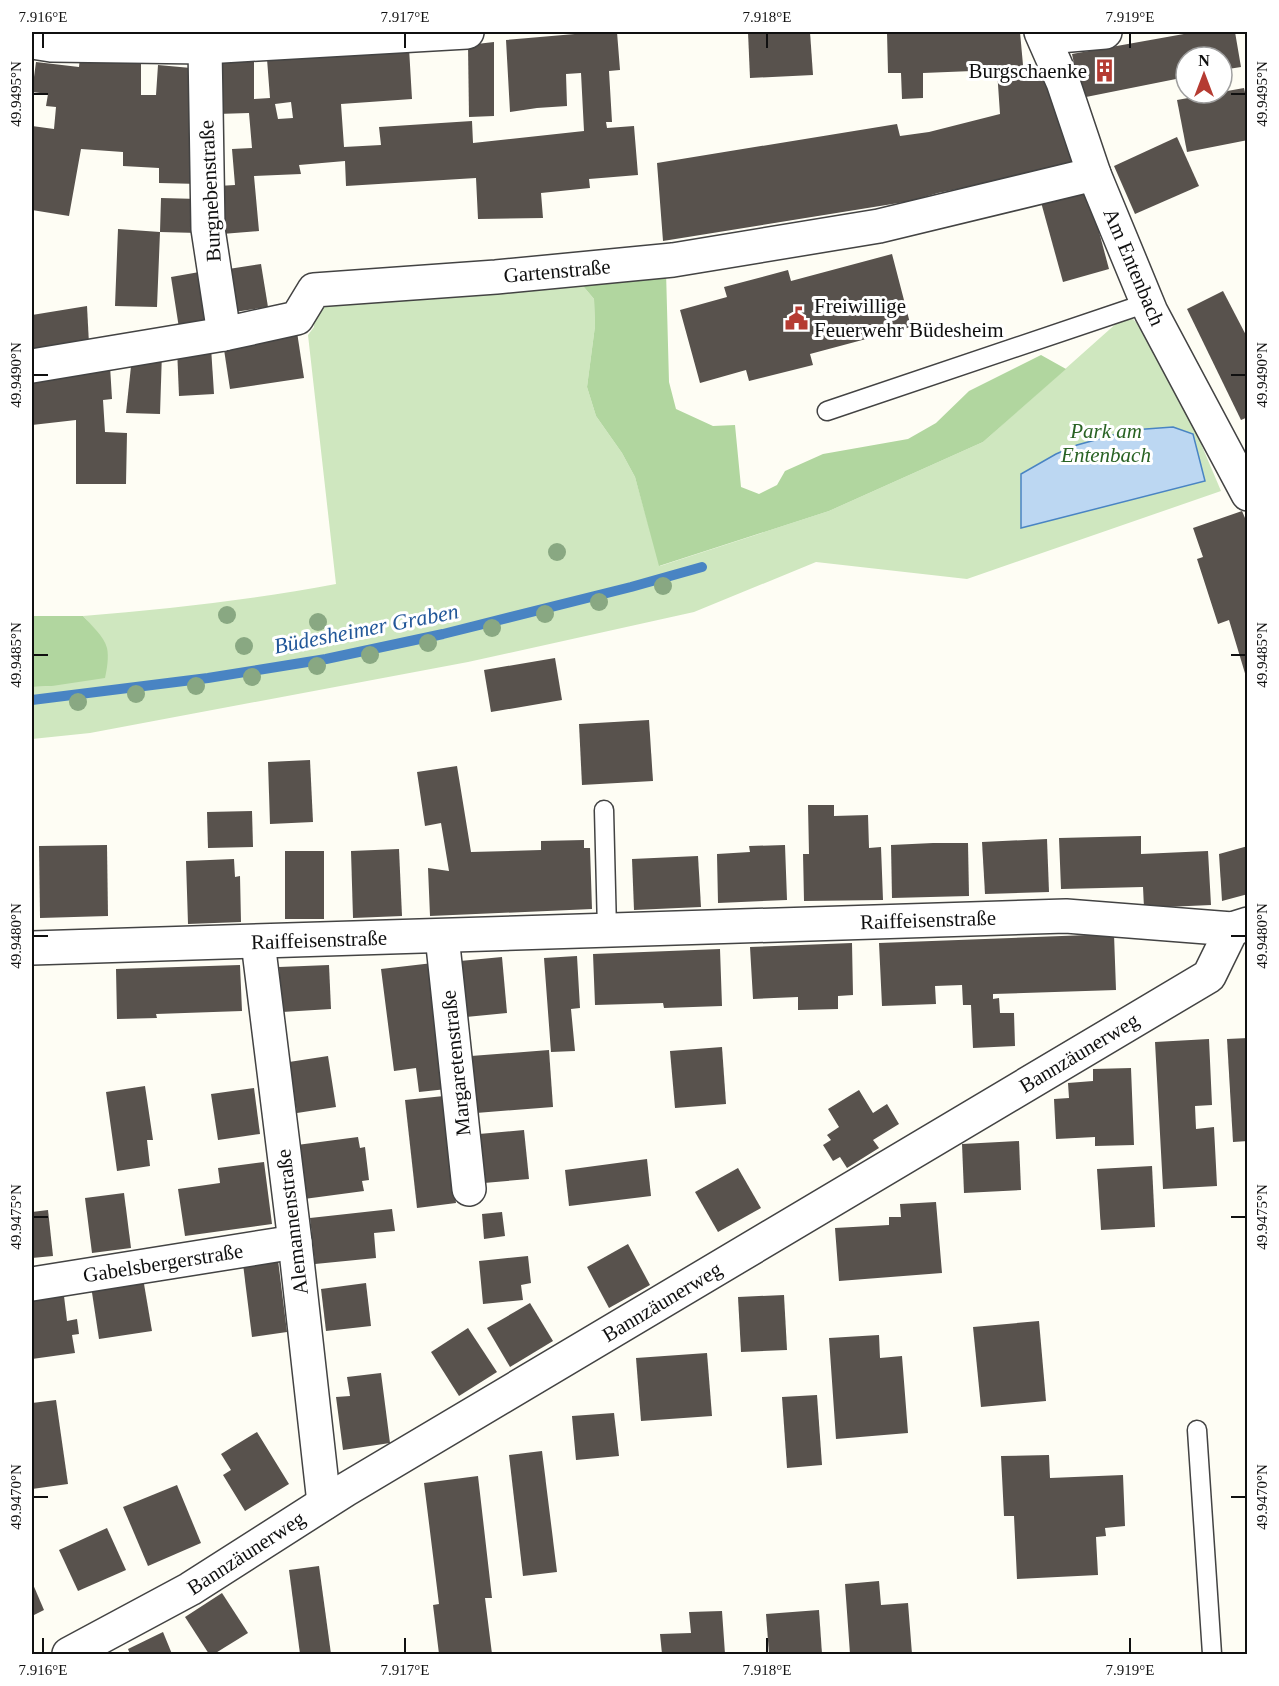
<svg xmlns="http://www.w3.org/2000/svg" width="1279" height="1686" viewBox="0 0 1279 1686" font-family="'Times New Roman',serif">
	<rect width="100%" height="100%" fill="#fefdf4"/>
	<!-- green -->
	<path fill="#cfe7bf" d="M578,280L594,299L595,326L587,387L596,416L622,453L635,477L660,566L829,511L983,442L1128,313L1163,354L1221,491L967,579L816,562L694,612L468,662L90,733L32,739V687L52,686L97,632L83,616C168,609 252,600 336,584L308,335L314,327L313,315L325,295Z"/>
	<!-- forest -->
	<g fill="#b1d69f">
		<polygon points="666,271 669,382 676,409 713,426 735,425 741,487 759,494 777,485 785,471 823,454 908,439 936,423 969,391 1041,355 1066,369 983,442 829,511 659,566 635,477 622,453 596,416 587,387 595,326 594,299 578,280"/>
		<path d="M32,616H83C91,625 104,636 107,648C109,657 107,669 105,678L52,686L32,687Z"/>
	</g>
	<!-- water -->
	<polygon fill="#bcd7f2" stroke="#4984c3" stroke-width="1.5" points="1173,427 1193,434 1205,481 1021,528 1021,474 1056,454 1077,445 1132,430"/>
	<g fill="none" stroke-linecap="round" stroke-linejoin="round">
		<!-- stream -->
		<polyline stroke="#4984c3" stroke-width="10" points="32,700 208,678 326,659 443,634 631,587 702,567"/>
	</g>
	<!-- building -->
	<g fill="#58524d" fill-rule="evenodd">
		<path d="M598,32H617L620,70L609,71L612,122H606L607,128L634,126L638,175L589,179L590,188L541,193L543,218L478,219L476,178L346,186L345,161L299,165L301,174L254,176L259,231L222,234L218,186L235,185L232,149L252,148L249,113L217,114L216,62H254V99L270,98L267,59L409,48L412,99L341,104L344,147L381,145L379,127L472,121L473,143L584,131L581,73L566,74L567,106L537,108L510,112L506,40ZM291,102L293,118L278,119L275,104Z"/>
		<polygon points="748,32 810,32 813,75 750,78"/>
		<polygon points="887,32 1020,32 1024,76 1047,74 1075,162 1013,178 938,193 911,201 663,241 657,163 897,124 900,136 929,132 1000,114 997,70 923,73 923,98 902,99 901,73 888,73"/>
		<polygon points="1195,32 1235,32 1241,67 1222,70 1222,57 1186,57 1186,77 1081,98 1072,54"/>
		<polygon points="494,42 494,116 469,117 468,45"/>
		<polygon points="80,57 141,62 141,95 156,95 158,65 191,68 200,184 159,183 159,168 123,166 123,152 81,149 69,216 32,210 32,126 54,129 56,107 46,106 48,94 32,92 36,62 79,67"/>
		<polygon points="1244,88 1248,106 1248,140 1187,152 1177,100"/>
		<polygon points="1177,137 1199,186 1135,214 1114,166"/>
		<polygon points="1086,183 1109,269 1063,282 1039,195"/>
		<polygon points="161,198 199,199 198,233 160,232 157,307 115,306 118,229 160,232"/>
		<polygon points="892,254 911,327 810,354 813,365 749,381 746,370 700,383 680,310 727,297 724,287 788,270 791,281"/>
		<polygon points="261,264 268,307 228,313 222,270"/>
		<polygon points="205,271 213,323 179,328 171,277"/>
		<polygon points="1223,291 1248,339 1248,417 1241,420 1187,309"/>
		<polygon points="87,306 89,344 32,352 32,315"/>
		<polygon points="297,332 304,378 230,389 223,343"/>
		<polygon points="211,347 214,394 179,396 177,348"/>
		<polygon points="162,352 160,414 126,413 132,357"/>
		<polygon points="110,366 112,399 103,400 105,432 127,433 126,484 76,484 76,420 32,425 32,376"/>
		<polygon points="1242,511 1248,525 1247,680 1229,620 1218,624 1197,559 1203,557 1193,528"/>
		<polygon points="555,658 562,700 491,712 484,670"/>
		<polygon points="649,720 653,781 582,785 579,724"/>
		<polygon points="310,760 313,822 270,824 268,762"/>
		<polygon points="457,766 471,852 541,850 541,841 584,840 584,848 590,848 592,909 430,916 428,868 449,871 441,823 425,826 417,772"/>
		<polygon points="808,805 834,805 834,816 868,815 869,848 881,847 883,900 804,901 803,854 809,854"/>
		<polygon points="252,811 253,847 208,848 207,812"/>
		<polygon points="1141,836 1141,854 1208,851 1211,905 1144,908 1143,887 1061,889 1059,838"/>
		<polygon points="1047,839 1049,892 985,894 982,842"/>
		<polygon points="933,843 968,843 969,896 892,898 891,845"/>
		<polygon points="107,845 108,916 40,918 39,846"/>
		<polygon points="785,845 787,900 718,903 717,854 750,852 749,846"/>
		<polygon points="1248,846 1248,894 1222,901 1219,854"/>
		<polygon points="399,849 402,916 353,918 351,851"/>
		<rect x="285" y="851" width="39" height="68"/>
		<polygon points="698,856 701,907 634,910 632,859"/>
		<polygon points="234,859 235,877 240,876 241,922 188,924 186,861"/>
		<polygon points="1114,934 1116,990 993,994 993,999 999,998 1000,1013 1014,1013 1015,1046 973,1048 971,1005 963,1005 962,985 935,986 936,1004 882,1006 879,943"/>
		<polygon points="852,943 853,995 838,996 838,1009 798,1010 798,997 753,999 750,947"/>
		<polygon points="720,949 722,1006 664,1008 663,1003 595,1005 593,954"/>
		<polygon points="577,956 580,1008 571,1009 575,1051 551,1052 544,958"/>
		<polygon points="502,957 507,1013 466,1017 460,961"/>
		<polygon points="433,963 447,1089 419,1092 416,1068 394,1071 381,969"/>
		<polygon points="240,965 242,1011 156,1014 157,1018 117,1019 116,969"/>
		<polygon points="329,965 331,1009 282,1012 279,967"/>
		<polygon points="1248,1038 1248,1141 1233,1142 1227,1039"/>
		<polygon points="1209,1039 1212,1105 1195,1106 1196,1129 1214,1127 1217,1186 1163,1189 1155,1042"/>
		<polygon points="722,1047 726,1104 675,1108 670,1051"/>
		<polygon points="549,1050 553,1107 476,1113 471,1056"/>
		<polygon points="328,1056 336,1107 297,1113 289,1062"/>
		<polygon points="1131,1068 1134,1145 1095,1146 1095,1137 1056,1139 1054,1099 1069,1098 1068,1083 1093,1081 1093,1069"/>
		<polygon points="145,1086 153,1140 147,1140 150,1166 117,1171 106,1092"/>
		<polygon points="254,1088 260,1134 218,1140 211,1094"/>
		<polygon points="859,1090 873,1113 887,1104 899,1124 873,1140 879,1148 847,1168 840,1157 833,1161 823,1145 831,1140 827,1135 839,1127 828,1109"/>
		<polygon points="444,1096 456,1203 417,1208 405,1100"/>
		<polygon points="524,1130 529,1179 484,1183 479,1134"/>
		<polygon points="358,1137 360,1148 365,1147 369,1180 362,1181 364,1191 304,1199 297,1145"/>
		<polygon points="1019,1141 1021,1190 964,1193 962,1144"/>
		<polygon points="647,1159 651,1196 569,1206 565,1170"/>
		<polygon points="264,1162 272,1224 185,1236 178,1189 220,1183 218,1168"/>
		<polygon points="1152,1166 1155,1227 1101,1230 1097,1169"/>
		<polygon points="738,1168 761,1208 718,1232 695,1192"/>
		<polygon points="124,1193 131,1248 92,1253 85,1198"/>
		<polygon points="936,1202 942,1273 839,1281 835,1228 889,1225 889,1217 901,1217 900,1204"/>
		<polygon points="392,1209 395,1231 374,1233 376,1258 315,1264 310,1218"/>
		<polygon points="48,1210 53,1256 32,1258 32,1212"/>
		<polygon points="502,1212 505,1236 484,1239 482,1214"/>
		<polygon points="628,1244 650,1285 609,1308 587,1267"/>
		<polygon points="528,1256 531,1283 521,1285 523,1300 483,1304 479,1261"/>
		<polygon points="278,1260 287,1332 252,1337 243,1264"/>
		<polygon points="143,1278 152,1331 99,1339 91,1286"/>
		<polygon points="366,1283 371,1326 326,1331 321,1289"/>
		<polygon points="784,1295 787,1350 741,1352 738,1297"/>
		<polygon points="64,1296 67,1321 77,1319 79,1334 72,1335 75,1353 32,1359 32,1301"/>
		<polygon points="530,1303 553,1341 510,1367 487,1328"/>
		<polygon points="1039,1321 1046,1401 981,1407 973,1327"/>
		<polygon points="468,1328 497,1372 459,1396 431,1352"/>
		<polygon points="879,1335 880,1358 902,1356 908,1433 836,1439 829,1338"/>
		<polygon points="707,1353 712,1416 641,1421 636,1358"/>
		<polygon points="381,1373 390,1443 343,1450 336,1397 350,1396 347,1377"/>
		<polygon points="817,1395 822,1465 787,1468 782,1397"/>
		<polygon points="56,1400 68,1484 32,1489 32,1403"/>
		<polygon points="614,1413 619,1456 576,1460 572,1416"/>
		<polygon points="257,1432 289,1484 245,1511 223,1475 231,1470 221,1454"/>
		<polygon points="542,1451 557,1572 523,1576 509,1455"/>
		<polygon points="1049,1455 1050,1478 1123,1475 1125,1526 1105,1528 1106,1536 1096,1537 1098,1575 1017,1579 1014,1516 1004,1516 1001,1456"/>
		<polygon points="478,1476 492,1598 485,1598 492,1654 439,1654 433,1605 439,1604 424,1483"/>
		<polygon points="177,1485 201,1543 148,1566 123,1507"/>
		<polygon points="107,1528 126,1570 78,1591 59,1550"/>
		<polygon points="319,1566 331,1654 300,1654 289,1570"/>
		<polygon points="879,1581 881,1605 908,1603 912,1654 850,1654 845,1584"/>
		<polygon points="32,1582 44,1610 32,1616"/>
		<polygon points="222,1593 248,1633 214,1654 209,1654 185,1617"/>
		<polygon points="819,1610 822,1654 769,1654 766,1614"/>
		<polygon points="722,1611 725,1654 662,1654 660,1634 691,1633 689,1612"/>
		<polygon points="163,1632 172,1654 130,1654 128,1649"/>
	</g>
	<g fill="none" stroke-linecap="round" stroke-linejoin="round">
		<defs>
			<g id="service">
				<polyline points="827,411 1147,303"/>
				<polyline points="604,810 607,930"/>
				<polyline points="1197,1430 1212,1654"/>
			</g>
			<g id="minor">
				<polyline points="1041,32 1063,82 1094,174 1151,312 1248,494"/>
				<polyline points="1050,32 1059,36 1105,32"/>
				<polyline points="32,42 51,45 205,47 467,32"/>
				<polyline points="205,47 208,229 224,334"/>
				<polyline points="32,366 224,334 297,318 314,290 496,277 673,260 879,226 1094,174"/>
				<polyline points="442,936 469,1189"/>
				<polyline points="258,942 295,1242 324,1503"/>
				<polyline points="32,1284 295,1242"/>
				<polyline points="69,1654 190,1589 345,1490 1209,976 1232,929"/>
			</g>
			<polyline id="tertiary" points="32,948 1066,916 1232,929 1248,924"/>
		</defs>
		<!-- service casing -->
		<use href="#service" stroke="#434343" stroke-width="21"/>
		<!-- minor casing -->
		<use href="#minor" stroke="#434343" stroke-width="36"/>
		<!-- tertiary casing -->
		<use href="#tertiary" stroke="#434343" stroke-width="36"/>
		<!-- service -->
		<use href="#service" stroke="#fff" stroke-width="18"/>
		<!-- minor -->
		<use href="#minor" stroke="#fff" stroke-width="33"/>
		<!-- tertiary -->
		<use href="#tertiary" stroke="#fff" stroke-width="33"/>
	</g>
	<!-- trees -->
	<g fill="#89a882">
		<circle cx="557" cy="552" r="9"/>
		<circle cx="663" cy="586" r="9"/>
		<circle cx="599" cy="602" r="9"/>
		<circle cx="545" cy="614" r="9"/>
		<circle cx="227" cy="615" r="9"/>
		<circle cx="318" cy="622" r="9"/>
		<circle cx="492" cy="628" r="9"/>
		<circle cx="428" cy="643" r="9"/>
		<circle cx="244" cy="646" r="9"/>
		<circle cx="370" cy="655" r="9"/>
		<circle cx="317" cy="666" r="9"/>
		<circle cx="252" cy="677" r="9"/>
		<circle cx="196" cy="686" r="9"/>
		<circle cx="136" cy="694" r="9"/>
		<circle cx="78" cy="702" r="9"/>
	</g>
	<!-- ticks -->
	<path fill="none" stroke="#101010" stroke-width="2" d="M43,33V48M405,33V48M767,33V48M1130,33V48M33,94H48M1231,94H1246M33,375H48M1231,375H1246M33,655H48M1231,655H1246M33,936H48M1231,936H1246M33,1217H48M1231,1217H1246M33,1497H48M1231,1497H1246M43,1638V1653M405,1638V1653M767,1638V1653M1130,1638V1653"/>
	<!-- icons -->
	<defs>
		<symbol id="building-bare" viewBox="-9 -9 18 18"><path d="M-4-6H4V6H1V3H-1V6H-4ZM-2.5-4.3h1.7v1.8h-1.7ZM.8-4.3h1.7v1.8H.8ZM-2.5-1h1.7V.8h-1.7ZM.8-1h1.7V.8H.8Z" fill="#b53b32" stroke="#fff" stroke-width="2.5" paint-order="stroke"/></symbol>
		<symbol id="civic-bare" viewBox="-9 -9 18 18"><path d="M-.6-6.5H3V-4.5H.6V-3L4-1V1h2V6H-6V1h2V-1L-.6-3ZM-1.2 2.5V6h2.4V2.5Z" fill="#b53b32" stroke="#fff" stroke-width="2.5" paint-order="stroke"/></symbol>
	</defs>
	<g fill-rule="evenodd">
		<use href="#building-bare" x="1088" y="54" width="33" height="33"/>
		<use href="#civic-bare" x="780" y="302" width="33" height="33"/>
	</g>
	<g text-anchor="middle" stroke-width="6" stroke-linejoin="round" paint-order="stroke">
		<!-- poi labels -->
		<g font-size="21" fill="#101010" stroke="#fff" text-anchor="end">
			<text x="1087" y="78">Burgschaenke</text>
			<text x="814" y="313" text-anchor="start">Freiwillige<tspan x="814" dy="24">Feuerwehr Büdesheim</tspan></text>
		</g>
		<!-- street labels -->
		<g font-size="21" fill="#101010" stroke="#fff">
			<text transform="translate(210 191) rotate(-93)" y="7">Burgnebenstraße</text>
			<text transform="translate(1134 267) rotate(67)" y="7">Am Entenbach</text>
			<text transform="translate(557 271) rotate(-5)" y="7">Gartenstraße</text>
			<text transform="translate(928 920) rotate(-2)" y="7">Raiffeisenstraße</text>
			<text transform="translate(319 940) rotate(-2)" y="7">Raiffeisenstraße</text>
			<text transform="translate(1079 1053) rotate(-31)" y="7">Bannzäunerweg</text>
			<text transform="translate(456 1063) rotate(-96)" y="7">Margaretenstraße</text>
			<text transform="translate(292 1222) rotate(-97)" y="7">Alemannenstraße</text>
			<text transform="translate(163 1263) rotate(-9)" y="7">Gabelsbergerstraße</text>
			<text transform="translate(662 1302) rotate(-31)" y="7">Bannzäunerweg</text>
			<text transform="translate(246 1553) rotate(-33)" y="7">Bannzäunerweg</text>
		</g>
		<!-- park labels -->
		<g font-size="21" font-style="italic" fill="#2a6324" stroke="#fff">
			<text x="1106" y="438">Park am<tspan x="1106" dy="24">Entenbach</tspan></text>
		</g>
		<!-- water labels -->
		<g font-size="22" font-style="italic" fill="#225799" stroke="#fff">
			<text transform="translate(366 628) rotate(-11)" y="8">Büdesheimer Graben</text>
		</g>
	</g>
	<!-- border -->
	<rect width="1279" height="1686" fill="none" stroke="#ffffff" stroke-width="66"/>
	<!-- north arrow -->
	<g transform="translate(1204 75)"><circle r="28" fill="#ffffff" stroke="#9f9f9f" stroke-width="1.5"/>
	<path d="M0-4.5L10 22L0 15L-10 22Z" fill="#b53b32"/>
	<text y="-9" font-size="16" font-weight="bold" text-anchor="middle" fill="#101010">N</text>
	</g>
	<rect x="33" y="33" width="1213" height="1620" fill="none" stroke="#101010" stroke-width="2"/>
	<g font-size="15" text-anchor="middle" fill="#101010">
		<text x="43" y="22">7.916°E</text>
		<text x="405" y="22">7.917°E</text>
		<text x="767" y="22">7.918°E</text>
		<text x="1130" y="22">7.919°E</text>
		<text transform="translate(16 94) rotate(-90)" y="5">49.9495°N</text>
		<text transform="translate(1262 94) rotate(-90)" y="5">49.9495°N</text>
		<text transform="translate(16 375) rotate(-90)" y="5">49.9490°N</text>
		<text transform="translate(1262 375) rotate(-90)" y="5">49.9490°N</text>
		<text transform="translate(16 655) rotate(-90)" y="5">49.9485°N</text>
		<text transform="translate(1262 655) rotate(-90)" y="5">49.9485°N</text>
		<text transform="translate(16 936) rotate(-90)" y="5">49.9480°N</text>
		<text transform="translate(1262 936) rotate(-90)" y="5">49.9480°N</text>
		<text transform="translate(16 1217) rotate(-90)" y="5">49.9475°N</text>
		<text transform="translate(1262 1217) rotate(-90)" y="5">49.9475°N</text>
		<text transform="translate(16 1497) rotate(-90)" y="5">49.9470°N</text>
		<text transform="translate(1262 1497) rotate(-90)" y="5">49.9470°N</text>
		<text x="43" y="1675">7.916°E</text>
		<text x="405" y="1675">7.917°E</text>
		<text x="767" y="1675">7.918°E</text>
		<text x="1130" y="1675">7.919°E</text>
	</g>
</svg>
